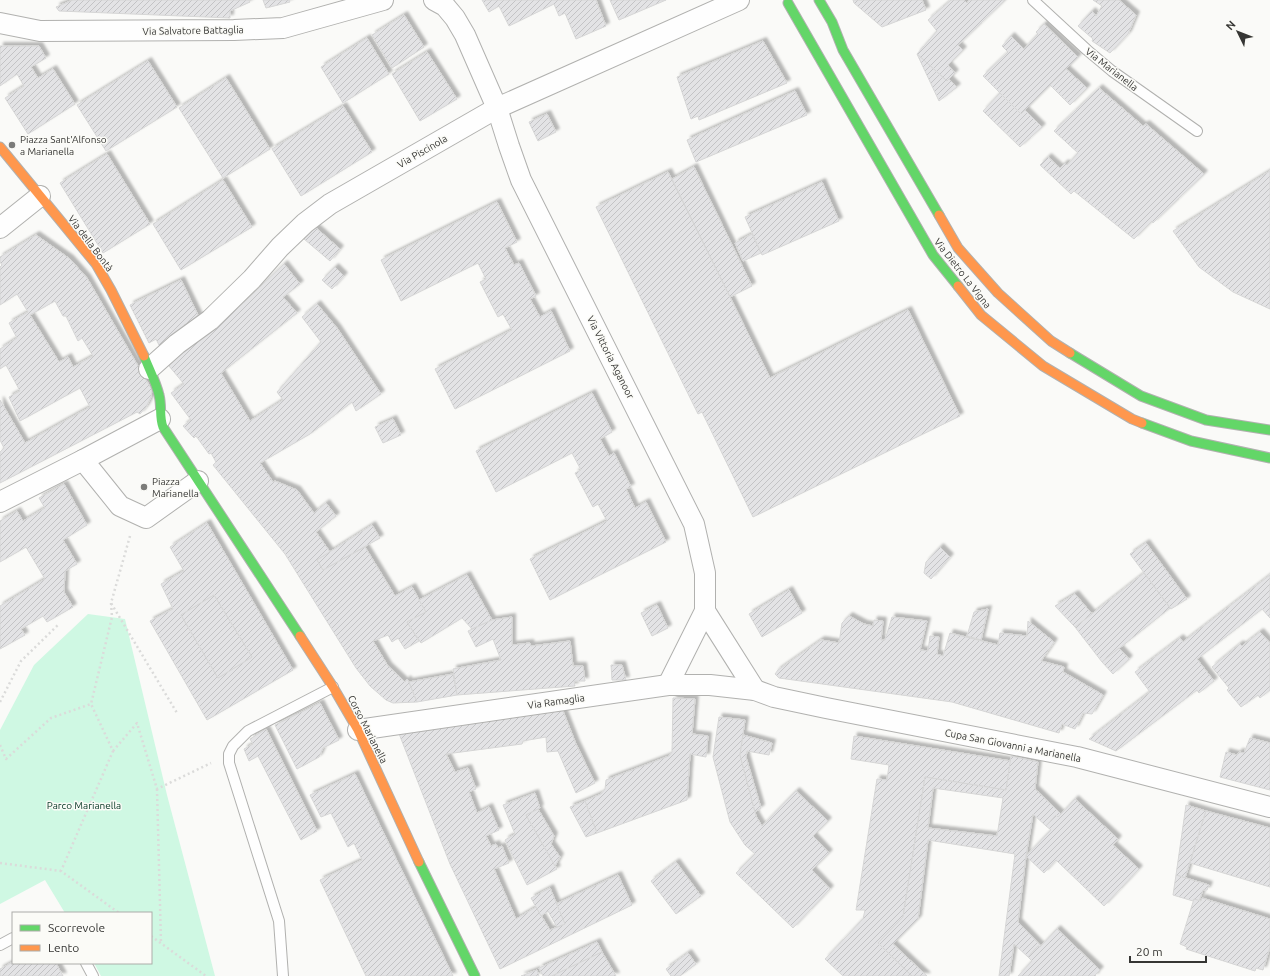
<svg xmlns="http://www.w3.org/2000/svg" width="1270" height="976" viewBox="0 0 1270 976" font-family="Ubuntu,sans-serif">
	<defs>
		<pattern id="building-hatch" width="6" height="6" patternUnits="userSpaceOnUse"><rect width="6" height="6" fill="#e3e3e5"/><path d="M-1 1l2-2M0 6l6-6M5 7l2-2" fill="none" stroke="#c3c3c5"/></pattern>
		<filter id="shadow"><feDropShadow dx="3.5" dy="-3.5" stdDeviation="1" flood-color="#0004"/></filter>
	</defs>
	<rect width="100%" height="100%" fill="#fafaf8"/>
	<!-- green -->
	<polygon fill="#cff8e3" points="88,614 125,619 167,795 215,976 101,976 94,963 151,963 151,913 65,913 45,880 0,904 0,730 34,665"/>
	<!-- building -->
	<g fill="url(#building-hatch)" stroke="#d6d6d6" fill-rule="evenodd" filter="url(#shadow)">
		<polygon points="73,0 249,0 250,2 230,11 230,18 59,11 56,7"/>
		<polygon points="263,0 289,0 290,2 266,8"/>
		<polygon points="482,0 596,0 606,26 576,39 565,13 559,16 554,4 509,26 499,6 489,12"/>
		<polygon points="610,0 666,0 619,20"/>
		<polygon points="853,0 922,0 926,10 882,27 854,3"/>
		<polygon points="951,0 964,0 967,3 969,0 1005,0 958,45 963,50 948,65 955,73 947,81 917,54 937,31 928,20"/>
		<polygon points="1093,0 1119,0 1136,15 1128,34 1110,53 1092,41 1093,39 1078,26 1092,11 1096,16 1102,6"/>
		<polygon points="404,15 424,47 392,68 372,35"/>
		<polygon points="1044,24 1078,57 1021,114 983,76 1008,52 1002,46 1011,36 1024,49 1038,34 1036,32"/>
		<polygon points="367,38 389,74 343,103 321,67"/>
		<polygon points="763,41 787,83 699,120 698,116 691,119 677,77"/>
		<polygon points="0,46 39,46 46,58 31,67 38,78 53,69 75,104 28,134 5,98 24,86 17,74 0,86"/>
		<polygon points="427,52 457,99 420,121 392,74"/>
		<polygon points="917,54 947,81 949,79 957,87 939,101"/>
		<polygon points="148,61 177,107 106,151 77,105"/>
		<polygon points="1066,69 1087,88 1070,105 1050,85"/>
		<polygon points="226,78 270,149 223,178 179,108"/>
		<polygon points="1099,88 1143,126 1146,124 1204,174 1153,223 1152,221 1134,239 1074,191 1071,194 1040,165 1048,157 1060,168 1065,163 1067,165 1078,153 1054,131"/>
		<polygon points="795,91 807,115 696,162 687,140"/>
		<polygon points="1000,93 1021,114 1025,110 1042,127 1020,147 983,111"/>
		<polygon points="343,106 372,152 301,196 272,149"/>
		<polygon points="547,114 556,132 538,141 529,122"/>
		<polygon points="107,154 150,224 103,253 60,183"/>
		<polygon points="694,167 752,286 730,297 672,179"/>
		<polygon points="1270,171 1270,309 1233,292 1199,267 1173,231"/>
		<polygon points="668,172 770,378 908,310 960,416 753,517 702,412 698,414 596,207"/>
		<polygon points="223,180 252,227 181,270 153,224"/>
		<polygon points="822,182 839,221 762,255 745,217"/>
		<polygon points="497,202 517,242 505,248 514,265 519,263 536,296 530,299 540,317 551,311 570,351 455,409 435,369 512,330 503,314 498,317 480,282 486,279 478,263 401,301 381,260"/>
		<polygon points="315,227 340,249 330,261 304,239"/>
		<polygon points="752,234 761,253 743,261 735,243"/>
		<path d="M36,235L70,259L87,278L152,390L151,397L146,407L140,414L137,412L0,483V452L4,448L0,440V400L25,443L90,407L80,388L20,421L9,397L20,391L6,365L0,369V349L17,338L9,323L28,312L17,294L0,305V267L2,265L0,262V257ZM55,301L63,316H66L78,341L82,338L93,356L73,367L68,357L59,362L30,315Z"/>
		<polygon points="284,264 300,284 283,297 297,313 221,373 250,421 283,400 277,392 321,342 302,317 317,304 337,328 381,394 356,411 352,402 310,434 260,463 273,482 275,481 297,490 314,513 326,503 336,516 316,532 330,552 317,560 323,570 365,547 395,596 412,587 426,612 407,622 419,641 405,649 398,638 392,642 388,635 373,641 388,666 405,682 407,679 409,682 417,702 393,703 386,700 370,686 356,668 285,554 213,465 216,462 211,453 209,454 196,436 194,438 183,426 191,420 171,393 184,384 169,366 178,355 180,355 191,345 239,307"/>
		<polygon points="335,267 344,276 332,289 322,280"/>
		<polygon points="181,280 199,317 184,325 185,327 160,347 156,339 149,343 130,305"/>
		<polygon points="592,393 612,432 600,439 609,456 614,453 631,487 626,489 635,508 646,502 666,542 550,600 530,559 607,521 598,504 593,507 575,473 581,470 572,453 496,492 476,451"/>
		<polygon points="393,419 401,435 383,443 375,427"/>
		<polygon points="64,484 87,525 63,540 77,564 65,571 64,592 73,607 47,622 43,616 21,629 25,635 0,649 0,606 45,579 26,547 0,562 0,521 17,511 23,521 45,508 39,498"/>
		<path d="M207,523L293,670L207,720L150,621L173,609L161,584L184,571L170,547ZM214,595L252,657L218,678L181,615Z"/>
		<polygon points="372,525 380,538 323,570 317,560"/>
		<polygon points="1146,543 1187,599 1171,609 1130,554"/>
		<polygon points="940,547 950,557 931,579 924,573 926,562"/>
		<polygon points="1144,573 1170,608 1102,662 1075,627"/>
		<polygon points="467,575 492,620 472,629 462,618 421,643 407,622 426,612 419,600"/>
		<polygon points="1270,575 1270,618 1262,609 1197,659 1214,681 1199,693 1197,690 1116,751 1089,739 1150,692 1135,672 1180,638 1183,642"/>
		<polygon points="789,590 802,613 762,637 749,614"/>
		<polygon points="1075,594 1092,614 1075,627 1055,606"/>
		<polygon points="214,595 252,657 218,678 181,615"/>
		<polygon points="657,605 668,628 652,636 641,613"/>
		<polygon points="988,609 981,640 967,636 974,612"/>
		<polygon points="849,616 864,624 873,626 874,620 883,621 881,640 885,640 892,617 927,621 920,650 928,651 930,636 939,637 937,654 943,656 950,633 998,645 1000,633 1027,636 1028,621 1054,642 1041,661 1064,667 1063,672 1103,695 1092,714 1083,713 1075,729 1062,724 1059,733 952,702 779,678 775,674 778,670 821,640 839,643 842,623"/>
		<polygon points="512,617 512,645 530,643 531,646 570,641 573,666 583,666 585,681 574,681 575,686 457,695 453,669 501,660 493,639 476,647 468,631 492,620"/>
		<polygon points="1260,632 1270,643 1270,690 1260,698 1258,695 1241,707 1227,690 1229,688 1212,667 1240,644 1242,646"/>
		<polygon points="1119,648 1129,659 1113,674 1102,662"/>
		<polygon points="611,665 622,665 626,680 612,680"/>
		<polygon points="453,674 457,695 417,702 409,682"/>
		<polygon points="673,698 695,699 692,734 708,736 706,757 690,754 687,800 597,833 585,801 601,794 605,789 606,780 669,756 672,752"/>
		<polygon points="320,703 339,740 323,748 319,757 297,769 275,725"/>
		<polygon points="561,706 576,744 595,783 576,793 558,751 547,752 546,737 523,741 522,744 446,754 455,772 468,768 476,789 469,792 477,813 489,807 499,830 486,836 491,846 496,844 498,848 502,846 509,863 494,869 516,919 536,907 550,930 565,924 556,904 618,875 632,905 500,969 450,864 396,726"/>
		<polygon points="719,717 745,720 740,755 756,816 762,826 796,791 828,821 813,836 829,853 812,870 830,889 793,928 736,873 755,854 745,845 730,822 713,757"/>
		<polygon points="266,729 317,831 301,840 258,756 249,761 244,749 253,744 250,739"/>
		<polygon points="743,735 772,743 769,755 747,751 746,757 761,808 755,812 740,755"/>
		<polygon points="854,736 1011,761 1006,790 925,777 903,917 878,943 912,976 843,976 825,959 863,919 865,910 856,910 877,779 887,780 889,765 851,759"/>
		<polygon points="1250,738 1270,743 1270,790 1220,777 1226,752 1237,755 1239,752 1244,753"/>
		<path d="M1011,756L1038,762L1035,789L1061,814L1058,817L1056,815L1046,826L1033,814L1026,856L1018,922L1041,946L1040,947L1038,946L1028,957L1014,944L1009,976H999L1015,854L928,840L918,919L893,944L927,976H912L878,943L903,917L925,777L1006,790ZM933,788L1003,798L997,836L928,828Z"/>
		<polygon points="355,774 453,976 366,976 320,880 362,860 354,843 348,847 331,813 321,817 310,795"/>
		<polygon points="535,793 540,808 526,815 557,869 527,885 505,840 515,834 503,805"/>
		<polygon points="1075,799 1118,839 1113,845 1139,869 1104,906 1056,860 1044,873 1026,856 1051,830 1046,826 1056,815 1058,817 1061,814"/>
		<polygon points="585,801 597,833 586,837 570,807"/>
		<polygon points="1186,805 1206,811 1185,878 1176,875"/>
		<polygon points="538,809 554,836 551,844 560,857 555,866 526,815"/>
		<polygon points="1206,811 1270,828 1270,887 1190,863"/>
		<polygon points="676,862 701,896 676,914 651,881"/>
		<polygon points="1176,875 1209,885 1207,890 1203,890 1199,901 1194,899 1193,901 1173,895"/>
		<polygon points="550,888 565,924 557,927 548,911 541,916 531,898"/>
		<polygon points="1202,898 1270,919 1270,947 1263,970 1256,968 1255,971 1186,949 1187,947 1180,944 1194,899 1201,901"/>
		<polygon points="1057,929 1100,970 1095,975 1096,976 1018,976 1032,961 1028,957 1038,946 1040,947"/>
		<polygon points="597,942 602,952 552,976 543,976 539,968"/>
		<polygon points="602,952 616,976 552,976"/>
		<polygon points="688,953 696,964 680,976 671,976 666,969"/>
		<polygon points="13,962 13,963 56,963 63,976 0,976 0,969"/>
		<polygon points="537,970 539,976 521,976"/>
	</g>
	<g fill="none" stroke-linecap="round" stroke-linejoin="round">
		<defs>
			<g id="lane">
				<polyline points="1033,0 1087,50 1112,71 1197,131"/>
				<polyline points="0,945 13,938"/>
				<polyline points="86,963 93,976"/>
				<polyline points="283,976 279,921 229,763 229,754 233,746 248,731 333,687"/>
			</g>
			<g id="street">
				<polyline points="434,0 445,6 455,18 465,35 497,108 509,146 521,180 694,524 705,573 705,611 755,690"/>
				<polyline points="0,23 40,31 234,30 283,28 383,0"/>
				<polyline points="0,228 40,196"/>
				<polyline points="149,369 177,344 210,320 252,279 280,247 305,223 330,204 497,108 739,0"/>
				<polyline points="160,419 83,460 120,506 146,518 198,481"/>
				<polyline points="0,502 83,460"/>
				<polyline points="668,685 705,611"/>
				<polyline points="358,730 668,685 710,685 755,690 774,697 826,708 1077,757 1270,807"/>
			</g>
			<g id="fast">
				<polyline points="819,0 832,22 843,50 939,215"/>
				<polyline points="788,3 933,255 958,286"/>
				<polyline points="1070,353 1141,396 1206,420 1270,430"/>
				<path d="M144,356C149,369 156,382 159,395C162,406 159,417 163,427L300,636"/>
				<polyline points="1142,423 1191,441 1270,458"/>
				<polyline points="419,862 475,976"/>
			</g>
			<g id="slow">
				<polyline points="0,147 96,264 111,290 144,356"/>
				<polyline points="939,215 958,248 998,293 1051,341 1070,353"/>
				<polyline points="958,286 981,315 1043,366 1132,419 1142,423"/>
				<polyline points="300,636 333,687 358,730 419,862"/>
			</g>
		</defs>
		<!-- lane casing -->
		<use href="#lane" stroke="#b1b1af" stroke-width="12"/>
		<!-- street casing -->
		<use href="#street" stroke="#b1b1af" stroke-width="22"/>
		<!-- fast casing -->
		<use href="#fast" stroke="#b1b1af" stroke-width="11"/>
		<!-- slow casing -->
		<use href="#slow" stroke="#b1b1af" stroke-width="11"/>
		<!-- path -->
		<g stroke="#dbdbda" stroke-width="2.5" stroke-dasharray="2 3" stroke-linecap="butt">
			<polyline points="130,536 111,603 177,713"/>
			<polyline points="111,603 112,617 91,704 113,751 61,871 119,913"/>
			<polyline points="0,702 21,661 59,624"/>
			<polyline points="0,745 6,759 51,718 91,704"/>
			<polyline points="113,751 137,723 157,789 211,763"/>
			<polyline points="157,789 161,943"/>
			<polyline points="0,863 61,871"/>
			<polyline points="151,936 206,976"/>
		</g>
		<!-- lane -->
		<use href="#lane" stroke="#fefefe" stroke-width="10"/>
		<!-- street -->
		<use href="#street" stroke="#fefefe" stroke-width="20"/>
		<!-- fast -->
		<use href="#fast" stroke="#63d668" stroke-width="9"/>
		<!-- slow -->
		<use href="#slow" stroke="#ff974d" stroke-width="9"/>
	</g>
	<!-- markers -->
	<g fill="#7b7b79" stroke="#fbfbf7" stroke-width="1.5">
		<circle cx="12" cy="145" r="4"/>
		<circle cx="144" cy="487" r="4"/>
	</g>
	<g text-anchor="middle" stroke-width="3" stroke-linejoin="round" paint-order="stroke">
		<!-- street labels -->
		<g font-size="10" fill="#363634" stroke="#fbfbf7">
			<text transform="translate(193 30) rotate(-1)" y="4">Via Salvatore Battaglia</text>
			<text transform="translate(1112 69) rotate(38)" y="4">Via Marianella</text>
			<text transform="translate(422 151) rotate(-30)" y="4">Via Piscinola</text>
			<text transform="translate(91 243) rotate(53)" y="4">Via della Bontà</text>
			<text transform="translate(963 273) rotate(52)" y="4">Via Dietro La Vigna</text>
			<text transform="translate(611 357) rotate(63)" y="4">Via Vittoria Aganoor</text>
			<text transform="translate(556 701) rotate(-8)" y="4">Via Ramaglia</text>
			<text transform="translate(368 729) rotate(63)" y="4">Corso Marianella</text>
			<text transform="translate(1013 745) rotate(11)" y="4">Cupa San Giovanni a Marianella</text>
		</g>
		<!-- poi labels -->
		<g font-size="10" fill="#363634" stroke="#fbfbf7" text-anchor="start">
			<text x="20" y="143">Piazza Sant'Alfonso<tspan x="20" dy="12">a Marianella</tspan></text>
			<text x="152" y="485">Piazza<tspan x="152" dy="12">Marianella</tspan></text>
		</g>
		<!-- park labels -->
		<g font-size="10" fill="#023421" stroke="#fbfbf7">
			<text x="84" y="809">Parco Marianella</text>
		</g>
	</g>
	<!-- legend -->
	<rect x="12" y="912" width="140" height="52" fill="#fbfbf7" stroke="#acaca9"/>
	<rect x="20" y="925" width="20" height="6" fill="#63d668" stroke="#acaca9"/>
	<text x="48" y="932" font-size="12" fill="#363634">Scorrevole</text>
	<rect x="20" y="945" width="20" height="6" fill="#ff974d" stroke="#acaca9"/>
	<text x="48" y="952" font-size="12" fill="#363634">Lento</text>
	<!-- north arrow -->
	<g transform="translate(1238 32) rotate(313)" stroke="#fbfbf7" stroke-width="3" paint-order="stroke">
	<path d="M0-3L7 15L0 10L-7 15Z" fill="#363634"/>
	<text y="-6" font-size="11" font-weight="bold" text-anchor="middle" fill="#363634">N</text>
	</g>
	<!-- scale -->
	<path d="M1130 956v6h76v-6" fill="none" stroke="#363634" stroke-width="2"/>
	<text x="1136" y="956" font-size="12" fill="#363634" stroke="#fbfbf7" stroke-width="3" paint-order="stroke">20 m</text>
</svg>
